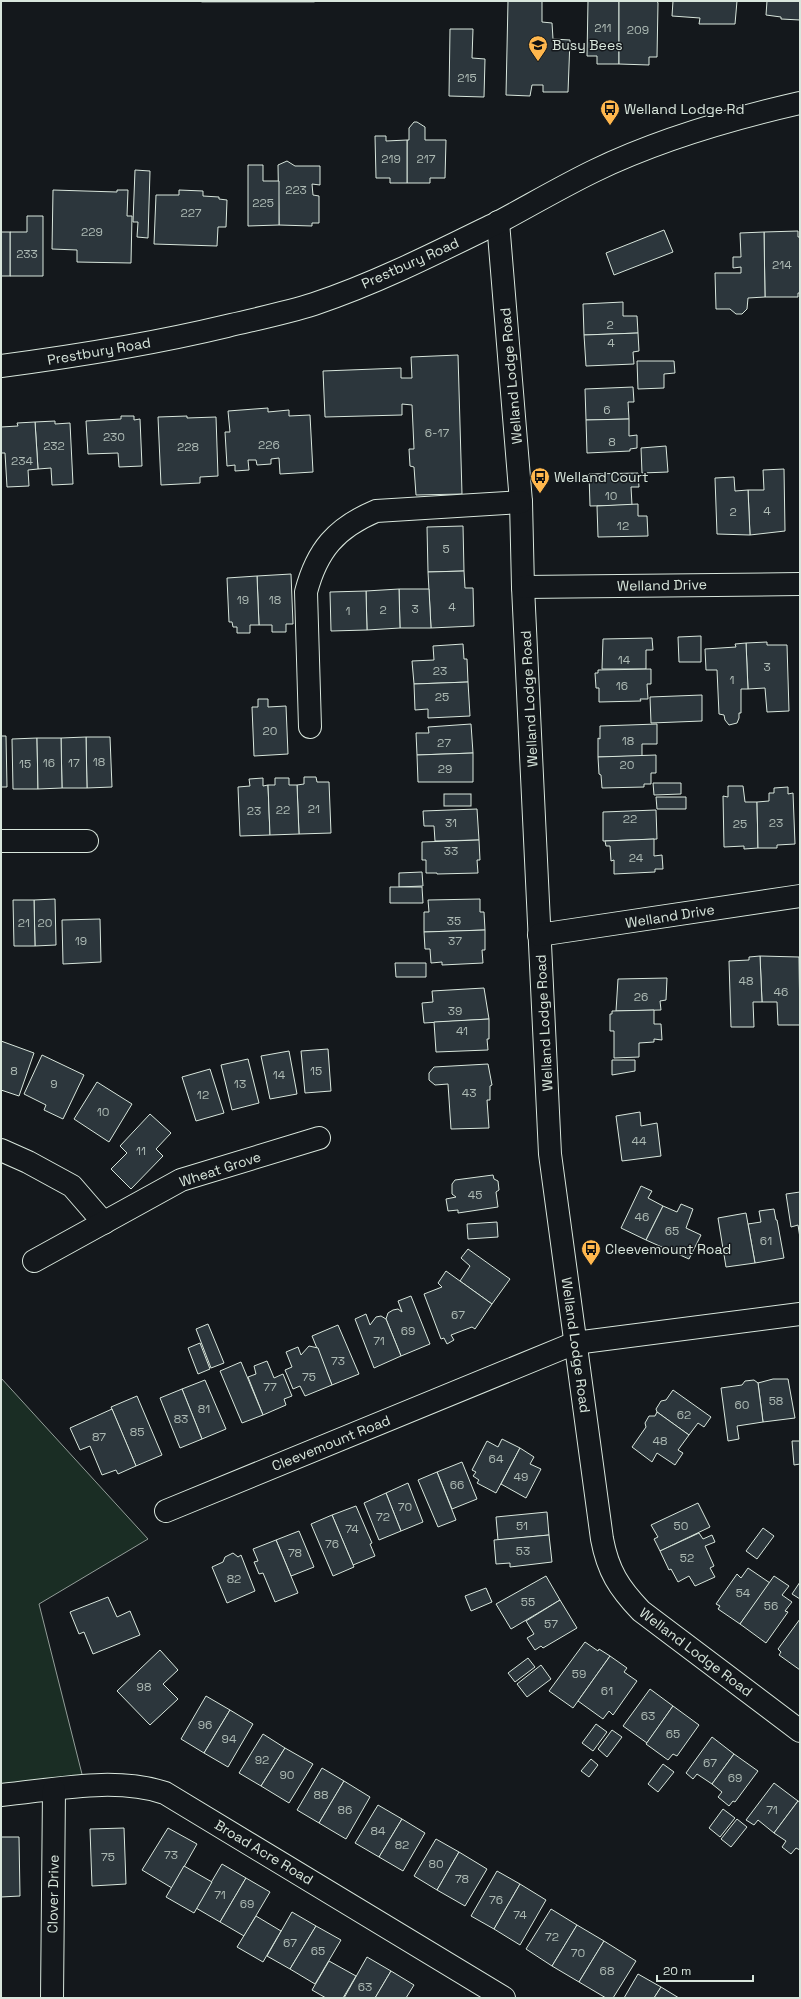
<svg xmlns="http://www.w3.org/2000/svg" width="801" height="1999" viewBox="0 0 801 1999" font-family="'Space Grotesk',sans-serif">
	<rect width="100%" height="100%" fill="#14181c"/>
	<!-- green -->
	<g fill="#1a2d24" stroke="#939e99">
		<rect x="202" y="1" width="112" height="1"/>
		<polygon points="1,1378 148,1539 39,1604 85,1786 1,1793"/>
	</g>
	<!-- building -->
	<g fill="#2c363c" stroke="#d8e6dc">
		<polygon points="508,1 542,1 542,22 552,23 553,39 570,40 568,92 543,92 543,85 532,85 530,96 506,95"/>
		<polygon points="588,1 619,1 619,64 597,64 597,56 587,56"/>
		<polygon points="619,1 657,1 658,3 657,57 649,57 649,65 619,64"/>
		<polygon points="673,1 737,1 735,24 699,24 700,18 672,16"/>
		<polygon points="767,1 800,1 800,20 781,19 781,17 766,15"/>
		<polygon points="450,29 473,29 472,58 485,59 484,97 449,96"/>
		<polygon points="414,122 417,122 425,127 425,140 446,140 445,178 430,178 430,183 407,183 407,140 409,140 409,128"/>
		<polygon points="375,136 386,136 386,141 407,140 407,183 390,183 390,178 376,178"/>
		<polygon points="287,161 295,166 320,166 320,185 312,184 313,195 319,196 319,223 312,223 312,226 279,225 278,165"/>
		<polygon points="248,165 263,165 263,181 279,181 279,225 248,226"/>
		<polygon points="135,170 150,171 148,238 137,237 138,222 133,222"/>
		<polygon points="53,190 117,192 117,190 128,190 127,216 132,216 131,263 77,262 77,250 52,249"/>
		<polygon points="179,190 203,191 203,196 219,197 219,199 227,200 226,227 218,227 217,246 154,244 156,195 179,195"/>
		<polygon points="27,216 43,216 43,276 10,276 10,232 27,232"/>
		<polygon points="664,230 673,252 614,275 606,253"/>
		<polygon points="798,231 798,237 800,237 800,293 798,293 798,297 765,297 764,232"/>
		<rect x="1" y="232" width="9" height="44"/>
		<polygon points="764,232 765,297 748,298 747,309 742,314 736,314 730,309 716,309 715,273 741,273 741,267 733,268 733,257 741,257 740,233"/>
		<polygon points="623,302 623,316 637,316 638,333 584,335 583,304"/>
		<polygon points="638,333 639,351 633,352 634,364 586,366 584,335"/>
		<polygon points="458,355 462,494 416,495 414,467 410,466 409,449 414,449 412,405 402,404 402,415 325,417 323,371 401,368 401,378 412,378 411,357"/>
		<polygon points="637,361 674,361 675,373 664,374 664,388 638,389"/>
		<polygon points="633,387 634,402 628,402 629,419 586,420 585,389"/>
		<polygon points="268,408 268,412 289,410 289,416 310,415 313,472 280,474 279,458 271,459 271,464 257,465 256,460 248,460 249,470 235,471 235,465 227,466 225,432 230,432 228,411"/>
		<polygon points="121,416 134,416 134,420 140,419 142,466 119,467 118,453 88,454 86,421 121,419"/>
		<polygon points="187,416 187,418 216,417 218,476 200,477 200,483 161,485 158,417"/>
		<polygon points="629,419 629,436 637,435 637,448 630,449 630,451 587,453 586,420"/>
		<polygon points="55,421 55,424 70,423 73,484 52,485 51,468 38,469 35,422"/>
		<polygon points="35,422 38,469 28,470 29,486 7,487 5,453 1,453 1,427 18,426 17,423"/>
		<polygon points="666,446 668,472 642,473 641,448"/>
		<polygon points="784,469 785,531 750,535 748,490 764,490 763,470"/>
		<polygon points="638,473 639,487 631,487 632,505 590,506 589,474"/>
		<polygon points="734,477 735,491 748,490 750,535 717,534 715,478"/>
		<polygon points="638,504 638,516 647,516 648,536 598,537 597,506"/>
		<polygon points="463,526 464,571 428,572 427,527"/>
		<polygon points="464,571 465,588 473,588 474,626 431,628 428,572"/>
		<polygon points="291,574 293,624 286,624 286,632 272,632 272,625 259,625 257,576"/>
		<polygon points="257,576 259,625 250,625 250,633 237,633 237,627 233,627 232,622 229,622 227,578"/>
		<polygon points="399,589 429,589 431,628 400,628"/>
		<polygon points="399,589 400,628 367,630 366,591"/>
		<polygon points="366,591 367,630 331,631 330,592"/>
		<polygon points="701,636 701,662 679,662 678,637"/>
		<polygon points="652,638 653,650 646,650 646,669 602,669 603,639"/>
		<polygon points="767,642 767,645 787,645 789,711 767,712 765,688 748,689 746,643"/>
		<polygon points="746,643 748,689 741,689 741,713 739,713 739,718 737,723 729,725 725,720 724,715 719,714 717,670 706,670 705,649 736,647 735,644"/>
		<polygon points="463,644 464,659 467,659 468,682 414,684 412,661 434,660 433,646"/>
		<polygon points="651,669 651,684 647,684 648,699 640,699 641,701 599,702 599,688 596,688 595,673 598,673 598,670"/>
		<polygon points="468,682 470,716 428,718 428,709 415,710 414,684"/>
		<polygon points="702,695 702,721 651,723 650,697"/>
		<polygon points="258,699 268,699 268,707 286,706 288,754 254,756 252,707 258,707"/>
		<polygon points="471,724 473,753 417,755 416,733 429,733 428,727"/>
		<polygon points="657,724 657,744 642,744 642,756 598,757 598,738 600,739 600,726"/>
		<polygon points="1,736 6,736 7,787 1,787"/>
		<polygon points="86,737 110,737 112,787 87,788"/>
		<polygon points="86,737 87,788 62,788 61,738"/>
		<polygon points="37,738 38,789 13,789 12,739"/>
		<polygon points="37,738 61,738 62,788 38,789"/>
		<polygon points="473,753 473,782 418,782 417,755"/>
		<polygon points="656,755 656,773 651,773 651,784 644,784 644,787 602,788 601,775 599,774 598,757"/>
		<polygon points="304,777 316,777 317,782 329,782 331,833 299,834 297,785 304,784"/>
		<polygon points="263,778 263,786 268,785 270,835 240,836 238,787 250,786 249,779"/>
		<polygon points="275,778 289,778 289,785 297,785 299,834 270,835 268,785 275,785"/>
		<polygon points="653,783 681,783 681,794 654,795"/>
		<polygon points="728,786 743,786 745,802 757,802 758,848 744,849 744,846 724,847 723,796 728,797"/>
		<polygon points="788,787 788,794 793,793 795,844 777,845 777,848 758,848 757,802 769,801 769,793 774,793 774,788"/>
		<rect x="444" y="794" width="27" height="12"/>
		<polygon points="656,797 686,797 686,809 657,809"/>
		<polygon points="477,809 479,840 435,841 434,826 424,826 423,811"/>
		<polygon points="656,810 657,839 603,841 603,812"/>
		<polygon points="654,839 654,856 662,855 663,869 655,869 655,872 614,874 614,860 611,861 610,846 606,846 605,841"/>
		<polygon points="479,840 480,860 477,860 478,873 437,874 437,873 426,873 426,860 422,860 422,842"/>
		<polygon points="422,872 423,886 399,887 399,873"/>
		<polygon points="390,887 422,887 423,903 390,903"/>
		<polygon points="55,899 56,945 35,946 34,900"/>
		<polygon points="480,899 480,912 484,912 485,930 424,932 424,912 429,912 428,900"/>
		<polygon points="13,900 34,900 35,946 14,946"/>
		<polygon points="100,919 101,962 63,964 62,920"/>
		<polygon points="485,930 485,950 482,950 483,963 442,965 442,962 431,963 430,949 425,949 424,932"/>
		<polygon points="760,956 799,957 800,1025 778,1025 777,1002 762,1002"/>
		<polygon points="760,956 762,1002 753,1002 754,1027 731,1027 729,961 749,960 749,957"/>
		<polygon points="395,963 426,963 426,977 396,977"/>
		<polygon points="667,978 666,1000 660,1001 661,1010 616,1011 618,979"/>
		<polygon points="484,988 489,1019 424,1023 422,1003 433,1002 432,991"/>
		<polygon points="654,1010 654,1024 661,1024 662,1040 654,1039 654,1042 639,1043 639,1057 614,1058 614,1031 610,1031 610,1014 612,1014 612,1011"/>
		<polygon points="489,1019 489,1039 487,1039 488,1050 436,1052 434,1022"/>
		<polygon points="1,1041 34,1053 19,1096 1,1090"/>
		<polygon points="328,1049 331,1091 305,1093 301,1051"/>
		<polygon points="289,1051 297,1094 270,1099 261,1056"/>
		<polygon points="42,1055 84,1075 63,1119 44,1110 46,1105 24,1094"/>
		<polygon points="248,1059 259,1103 232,1110 221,1065"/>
		<polygon points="612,1060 635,1060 635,1071 612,1075"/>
		<polygon points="488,1064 492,1085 490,1086 490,1100 487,1100 489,1128 451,1129 448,1084 435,1085 429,1080 429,1073 434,1067"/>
		<polygon points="210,1069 224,1113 196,1121 182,1077"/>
		<polygon points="97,1082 132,1104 109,1142 74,1119"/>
		<polygon points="640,1112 641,1126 657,1123 661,1156 622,1161 616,1116"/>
		<polygon points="150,1114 171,1133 156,1149 163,1156 131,1189 111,1169 127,1153 120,1146"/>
		<polygon points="493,1175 494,1179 498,1181 499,1190 496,1192 498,1207 458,1213 458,1210 448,1211 446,1199 456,1197 452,1194 452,1184 455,1180"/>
		<polygon points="641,1186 652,1191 648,1198 663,1206 646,1240 621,1228"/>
		<polygon points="800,1192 800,1238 798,1225 791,1227 786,1194"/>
		<polygon points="681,1204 693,1209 686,1228 701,1235 689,1259 646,1240 663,1206 677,1212"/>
		<polygon points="774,1209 776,1220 777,1220 784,1258 755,1263 748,1224 761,1222 759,1211"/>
		<polygon points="746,1213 755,1263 726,1267 718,1218"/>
		<polygon points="497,1222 498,1237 468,1239 467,1224"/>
		<polygon points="468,1249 510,1279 492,1304 460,1281 470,1266 461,1258"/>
		<polygon points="446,1271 492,1304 475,1329 472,1327 451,1335 454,1340 447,1344 444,1338 441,1339 424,1294 442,1287 438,1283"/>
		<polygon points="411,1296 430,1344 401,1356 386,1319 388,1313 393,1310 398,1309 402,1312 398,1301"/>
		<polygon points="366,1314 370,1325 376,1317 381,1316 386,1319 401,1356 374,1368 355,1319"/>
		<polygon points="208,1324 224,1363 211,1368 196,1329"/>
		<polygon points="338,1325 359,1374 332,1385 312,1336"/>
		<polygon points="200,1343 210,1369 198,1374 188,1348"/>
		<polygon points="309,1346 318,1348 332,1385 305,1396 300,1386 293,1389 285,1370 292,1367 286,1352 298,1347 301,1355"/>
		<polygon points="267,1361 274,1378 283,1374 292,1396 284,1399 286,1405 263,1415 248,1377 256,1374 254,1366"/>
		<polygon points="241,1362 263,1415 242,1423 220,1371"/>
		<polygon points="773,1379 788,1379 795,1418 763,1422 758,1383"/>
		<polygon points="205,1380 226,1429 202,1439 182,1389"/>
		<polygon points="754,1380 758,1383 763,1422 737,1426 739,1439 728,1441 721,1388 742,1385 745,1381"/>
		<polygon points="182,1389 202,1439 180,1448 160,1398"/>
		<polygon points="673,1390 711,1417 704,1427 698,1423 689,1435 657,1412 656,1409 661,1401 666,1400"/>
		<polygon points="137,1396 162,1455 136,1466 111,1407"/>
		<polygon points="112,1409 136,1466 118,1474 116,1470 102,1475 90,1446 80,1450 70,1428"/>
		<polygon points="657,1412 689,1435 678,1450 683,1453 675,1465 657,1453 652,1462 632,1447 646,1427 645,1423 649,1416 655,1416"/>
		<polygon points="502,1439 520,1448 496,1493 477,1483 479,1480 473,1476 476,1472 472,1470 487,1441 498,1447"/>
		<polygon points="792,1441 800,1441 800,1464 794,1465"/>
		<polygon points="520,1448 534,1457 530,1464 541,1469 526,1498 501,1484"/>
		<polygon points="462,1462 477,1499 452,1509 437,1472"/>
		<polygon points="437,1472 456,1520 438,1527 418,1480"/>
		<polygon points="408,1483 423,1522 401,1531 386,1493"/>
		<polygon points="386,1493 401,1531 379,1540 364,1503"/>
		<polygon points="698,1503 710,1527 660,1551 654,1539 658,1537 651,1525"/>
		<polygon points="356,1506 372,1543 370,1544 375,1556 353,1565 332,1515"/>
		<polygon points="547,1512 549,1535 498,1540 496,1517"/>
		<polygon points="332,1515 354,1567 333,1576 311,1524"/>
		<polygon points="763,1528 774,1536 757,1559 746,1551"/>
		<polygon points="299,1531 314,1567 291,1576 276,1540"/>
		<polygon points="699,1533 703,1539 712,1535 715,1542 705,1546 714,1566 710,1568 715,1577 695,1586 689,1576 678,1582 671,1569 669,1570 660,1551"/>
		<polygon points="549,1535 552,1562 510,1567 510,1563 496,1564 494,1540"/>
		<polygon points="276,1540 298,1593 275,1602 263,1573 259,1574 254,1562 258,1561 253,1549"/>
		<polygon points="233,1553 238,1557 241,1555 255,1591 227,1603 212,1567 223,1562 225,1557"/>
		<polygon points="748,1568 770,1583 740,1624 718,1609 720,1606 716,1604 737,1574 741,1578"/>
		<polygon points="546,1576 560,1600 511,1629 496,1604"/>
		<polygon points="774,1576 789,1586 782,1595 792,1602 785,1611 788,1612 766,1643 740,1624"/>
		<polygon points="800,1582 800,1599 792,1594"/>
		<polygon points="486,1588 492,1602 471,1611 465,1596"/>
		<polygon points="108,1597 117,1617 130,1611 140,1635 93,1654 84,1632 79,1634 70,1612"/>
		<polygon points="560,1600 577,1628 543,1648 541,1646 535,1650 527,1638 534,1634 526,1621"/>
		<polygon points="800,1619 800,1670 779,1655 781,1652 778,1649"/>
		<polygon points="585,1642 598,1651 599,1649 610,1656 573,1708 549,1691"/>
		<polygon points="160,1650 178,1670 163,1684 178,1699 150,1725 117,1691"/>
		<polygon points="610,1656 627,1668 624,1672 637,1681 613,1715 609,1711 603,1719 578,1701"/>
		<polygon points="528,1658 535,1667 515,1682 508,1673"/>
		<polygon points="541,1665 551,1679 527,1697 517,1684"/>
		<polygon points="650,1689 673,1706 647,1743 623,1726"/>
		<polygon points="206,1696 230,1710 204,1753 181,1739"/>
		<polygon points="673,1706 699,1725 677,1756 673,1754 668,1760 646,1744"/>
		<polygon points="230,1710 253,1724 228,1767 204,1753"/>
		<polygon points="596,1724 607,1732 593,1751 582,1743"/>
		<polygon points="612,1730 622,1737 607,1757 598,1749"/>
		<polygon points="263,1734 285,1748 261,1786 239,1773"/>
		<polygon points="712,1737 734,1754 712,1784 697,1774 693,1779 686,1773"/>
		<polygon points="285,1748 313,1764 289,1803 261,1786"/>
		<polygon points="734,1754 758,1771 735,1802 733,1801 729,1806 718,1797 722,1792 712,1784"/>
		<polygon points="591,1759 598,1765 589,1777 581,1771"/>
		<polygon points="663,1764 674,1772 658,1792 648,1784"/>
		<polygon points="322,1768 344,1781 319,1823 297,1810"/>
		<polygon points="344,1781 370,1797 346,1839 319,1823"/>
		<polygon points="774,1783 798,1801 774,1833 758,1820 754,1825 746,1820"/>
		<polygon points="798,1801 800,1802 800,1850 796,1848 791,1854 782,1847 786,1841 774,1833"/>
		<polygon points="378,1805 402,1819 379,1857 355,1843"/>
		<polygon points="723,1809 735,1818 720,1837 709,1828"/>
		<polygon points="402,1819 425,1833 403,1871 379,1857"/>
		<polygon points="737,1819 747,1827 731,1847 721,1839"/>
		<polygon points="124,1828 126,1884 92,1886 90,1829"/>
		<polygon points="168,1828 197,1844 172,1888 142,1870"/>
		<polygon points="1,1837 19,1837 20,1896 1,1897"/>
		<polygon points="436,1839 459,1852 437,1890 414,1876"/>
		<polygon points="459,1852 487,1869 465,1906 437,1890"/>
		<polygon points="222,1864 246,1878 220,1922 196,1908"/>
		<polygon points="184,1866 212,1882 194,1913 166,1897"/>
		<polygon points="497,1871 520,1884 494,1929 471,1916"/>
		<polygon points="246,1878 270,1892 244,1936 220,1922"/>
		<polygon points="520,1884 546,1900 520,1945 494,1929"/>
		<polygon points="551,1909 577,1925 552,1966 526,1949"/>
		<polygon points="292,1912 316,1926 290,1969 267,1956"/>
		<polygon points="256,1916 281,1931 263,1962 237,1947"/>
		<polygon points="577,1925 604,1941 579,1982 552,1966"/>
		<polygon points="316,1926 341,1940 315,1984 290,1969"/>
		<polygon points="604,1941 636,1961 613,1998 606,1998 579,1982"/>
		<polygon points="367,1957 391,1971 375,1998 344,1998"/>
		<polygon points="329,1961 356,1976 343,1998 326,1998 312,1990"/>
		<polygon points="391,1971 414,1985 406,1998 375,1998"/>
		<polygon points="638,1974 661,1987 654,1998 624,1998"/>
		<polygon points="661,1987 679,1998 654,1998"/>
	</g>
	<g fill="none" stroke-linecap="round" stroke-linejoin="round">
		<defs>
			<g id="street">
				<path d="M498,222L521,502L523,587L550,1154L602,1539C608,1571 619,1588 641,1611L800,1731"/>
				<polyline points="523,587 800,584"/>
				<path d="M310,727L306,592C317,550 336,528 376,511L521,502"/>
				<polyline points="1,841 87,841"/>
				<polyline points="539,935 800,896"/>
				<polyline points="1,1150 28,1162 72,1186 104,1223"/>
				<polyline points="34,1261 181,1180 319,1138"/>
				<polyline points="166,1511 575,1343 800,1314"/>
				<path d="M1,1795C54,1790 114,1776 165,1793L504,1998"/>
				<polyline points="52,1998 54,1790"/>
			</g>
			<path id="secondary" d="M1,366C77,356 152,344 227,326C256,319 286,313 314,304C377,283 438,252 497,223C529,206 561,187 594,171C660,139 730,119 800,103"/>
		</defs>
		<!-- street casing -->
		<use href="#street" stroke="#d8e6dc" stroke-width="24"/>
		<!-- secondary casing -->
		<use href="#secondary" stroke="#d8e6dc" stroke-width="24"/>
		<!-- street -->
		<use href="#street" stroke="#14181c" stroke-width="22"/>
		<!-- secondary -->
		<use href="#secondary" stroke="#14181c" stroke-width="22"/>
	</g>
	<!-- icons -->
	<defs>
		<symbol id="school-pin" viewBox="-11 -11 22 30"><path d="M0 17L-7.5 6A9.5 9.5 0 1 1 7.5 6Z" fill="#ffb74d" stroke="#14181c"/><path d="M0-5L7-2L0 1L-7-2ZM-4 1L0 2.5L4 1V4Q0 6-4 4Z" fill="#111"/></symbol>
		<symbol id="bus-pin" viewBox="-11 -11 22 30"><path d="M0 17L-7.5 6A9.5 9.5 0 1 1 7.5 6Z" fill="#ffb74d" stroke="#14181c"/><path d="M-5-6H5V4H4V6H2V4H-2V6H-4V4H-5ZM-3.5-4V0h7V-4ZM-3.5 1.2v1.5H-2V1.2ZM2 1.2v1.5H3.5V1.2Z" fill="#111"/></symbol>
	</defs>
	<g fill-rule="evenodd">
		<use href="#school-pin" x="527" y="34" width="22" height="30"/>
		<use href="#bus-pin" x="599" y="98" width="22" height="30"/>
		<use href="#bus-pin" x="529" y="466" width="22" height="30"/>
		<use href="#bus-pin" x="580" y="1238" width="22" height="30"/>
	</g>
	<g text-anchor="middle" stroke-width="3" stroke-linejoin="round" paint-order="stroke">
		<!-- number labels -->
		<g font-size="12" fill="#adbab4">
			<text x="603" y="32">211</text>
			<text x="638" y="34">209</text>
			<text x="467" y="82">215</text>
			<text x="391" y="163">219</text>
			<text x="426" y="163">217</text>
			<text x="296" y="194">223</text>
			<text x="263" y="207">225</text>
			<text x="191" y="217">227</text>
			<text x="92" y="236">229</text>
			<text x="27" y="258">233</text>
			<text x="782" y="269">214</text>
			<text x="610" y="329">2</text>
			<text x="611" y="347">4</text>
			<text x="607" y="414">6</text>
			<text x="437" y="437">6-17</text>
			<text x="114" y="441">230</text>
			<text x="612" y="446">8</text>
			<text x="269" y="449">226</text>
			<text x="54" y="450">232</text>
			<text x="188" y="451">228</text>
			<text x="22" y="465">234</text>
			<text x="611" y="500">10</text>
			<text x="767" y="515">4</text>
			<text x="733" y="516">2</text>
			<text x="623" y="530">12</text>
			<text x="446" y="553">5</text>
			<text x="243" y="604">19</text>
			<text x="275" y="604">18</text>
			<text x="452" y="611">4</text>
			<text x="415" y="613">3</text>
			<text x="383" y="614">2</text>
			<text x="348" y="615">1</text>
			<text x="624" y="664">14</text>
			<text x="767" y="671">3</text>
			<text x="440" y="675">23</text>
			<text x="732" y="684">1</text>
			<text x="622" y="690">16</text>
			<text x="442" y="701">25</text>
			<text x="270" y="735">20</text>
			<text x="628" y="745">18</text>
			<text x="444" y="747">27</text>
			<text x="99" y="766">18</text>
			<text x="49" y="767">16</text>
			<text x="74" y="767">17</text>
			<text x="25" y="768">15</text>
			<text x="627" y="769">20</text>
			<text x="445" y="773">29</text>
			<text x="314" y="813">21</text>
			<text x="283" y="814">22</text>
			<text x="254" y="815">23</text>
			<text x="630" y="823">22</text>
			<text x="451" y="827">31</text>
			<text x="776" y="827">23</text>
			<text x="740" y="828">25</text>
			<text x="451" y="855">33</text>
			<text x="636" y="862">24</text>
			<text x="454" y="925">35</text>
			<text x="24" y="927">21</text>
			<text x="45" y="927">20</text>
			<text x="81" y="945">19</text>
			<text x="455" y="945">37</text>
			<text x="746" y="985">48</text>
			<text x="781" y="996">46</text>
			<text x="641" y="1001">26</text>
			<text x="455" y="1015">39</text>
			<text x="462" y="1035">41</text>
			<text x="14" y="1075">8</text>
			<text x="316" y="1075">15</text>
			<text x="279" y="1079">14</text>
			<text x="54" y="1088">9</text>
			<text x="240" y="1088">13</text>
			<text x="469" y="1097">43</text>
			<text x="203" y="1099">12</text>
			<text x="103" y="1116">10</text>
			<text x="639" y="1145">44</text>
			<text x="141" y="1155">11</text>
			<text x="475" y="1199">45</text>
			<text x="642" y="1221">46</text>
			<text x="672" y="1235">65</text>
			<text x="766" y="1245">61</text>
			<text x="458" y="1319">67</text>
			<text x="408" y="1335">69</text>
			<text x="379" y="1345">71</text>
			<text x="338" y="1365">73</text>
			<text x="309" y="1381">75</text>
			<text x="270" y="1391">77</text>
			<text x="776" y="1405">58</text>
			<text x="742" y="1409">60</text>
			<text x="204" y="1413">81</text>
			<text x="684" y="1419">62</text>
			<text x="181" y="1423">83</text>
			<text x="137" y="1436">85</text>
			<text x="99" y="1441">87</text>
			<text x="660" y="1445">48</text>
			<text x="496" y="1463">64</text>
			<text x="521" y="1481">49</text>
			<text x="457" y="1489">66</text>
			<text x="405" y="1511">70</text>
			<text x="383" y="1521">72</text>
			<text x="522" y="1530">51</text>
			<text x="681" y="1530">50</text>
			<text x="352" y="1533">74</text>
			<text x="332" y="1548">76</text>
			<text x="523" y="1555">53</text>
			<text x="295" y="1557">78</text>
			<text x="687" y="1562">52</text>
			<text x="234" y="1583">82</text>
			<text x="743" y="1597">54</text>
			<text x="528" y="1606">55</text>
			<text x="771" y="1610">56</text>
			<text x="551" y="1628">57</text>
			<text x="579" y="1678">59</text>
			<text x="144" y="1691">98</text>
			<text x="607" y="1695">61</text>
			<text x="648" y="1720">63</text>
			<text x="205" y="1729">96</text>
			<text x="673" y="1738">65</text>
			<text x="229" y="1743">94</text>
			<text x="262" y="1764">92</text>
			<text x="710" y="1767">67</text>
			<text x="287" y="1779">90</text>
			<text x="735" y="1782">69</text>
			<text x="321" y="1799">88</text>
			<text x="345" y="1814">86</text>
			<text x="772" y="1814">71</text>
			<text x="378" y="1835">84</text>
			<text x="402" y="1849">82</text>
			<text x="171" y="1859">73</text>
			<text x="108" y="1861">75</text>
			<text x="436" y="1868">80</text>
			<text x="462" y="1883">78</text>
			<text x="220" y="1899">71</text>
			<text x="496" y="1904">76</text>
			<text x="247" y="1908">69</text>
			<text x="520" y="1919">74</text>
			<text x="552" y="1941">72</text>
			<text x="290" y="1947">67</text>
			<text x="318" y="1955">65</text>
			<text x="578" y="1957">70</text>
			<text x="607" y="1975">68</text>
			<text x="365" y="1991">63</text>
		</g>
		<!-- poi labels -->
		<g font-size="14" fill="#d8e6dc" stroke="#14181c" text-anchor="start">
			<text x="552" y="50">Busy Bees</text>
			<text x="624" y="114">Welland Lodge Rd</text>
			<text x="554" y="482">Welland Court</text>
			<text x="605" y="1254">Cleevemount Road</text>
		</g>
		<!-- street labels -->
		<g font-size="14" fill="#d8e6dc" stroke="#14181c">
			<text transform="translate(410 263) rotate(-24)" y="5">Prestbury Road</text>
			<text transform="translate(99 351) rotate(-10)" y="5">Prestbury Road</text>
			<text transform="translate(511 376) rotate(-95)" y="5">Welland Lodge Road</text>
			<text transform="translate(662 585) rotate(-1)" y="5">Welland Drive</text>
			<text transform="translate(529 699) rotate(-93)" y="5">Welland Lodge Road</text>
			<text transform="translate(670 916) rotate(-9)" y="5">Welland Drive</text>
			<text transform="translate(544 1023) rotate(-93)" y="5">Welland Lodge Road</text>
			<text transform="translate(220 1169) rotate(-18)" y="5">Wheat Grove</text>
			<text transform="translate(576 1345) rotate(82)" y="5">Welland Lodge Road</text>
			<text transform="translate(331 1443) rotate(-22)" y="5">Cleevemount Road</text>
			<text transform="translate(696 1652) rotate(37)" y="5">Welland Lodge Road</text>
			<text transform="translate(264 1852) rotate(31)" y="5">Broad Acre Road</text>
			<text transform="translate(53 1894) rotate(-89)" y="5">Clover Drive</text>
		</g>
	</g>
	<!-- border -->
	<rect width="801" height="1999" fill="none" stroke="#d8e6dc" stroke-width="4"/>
	<!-- scale -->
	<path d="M657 1975v6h96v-6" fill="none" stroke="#d8e6dc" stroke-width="2"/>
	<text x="663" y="1975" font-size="12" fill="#d8e6dc" stroke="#14181c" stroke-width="3" paint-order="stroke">20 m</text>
</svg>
